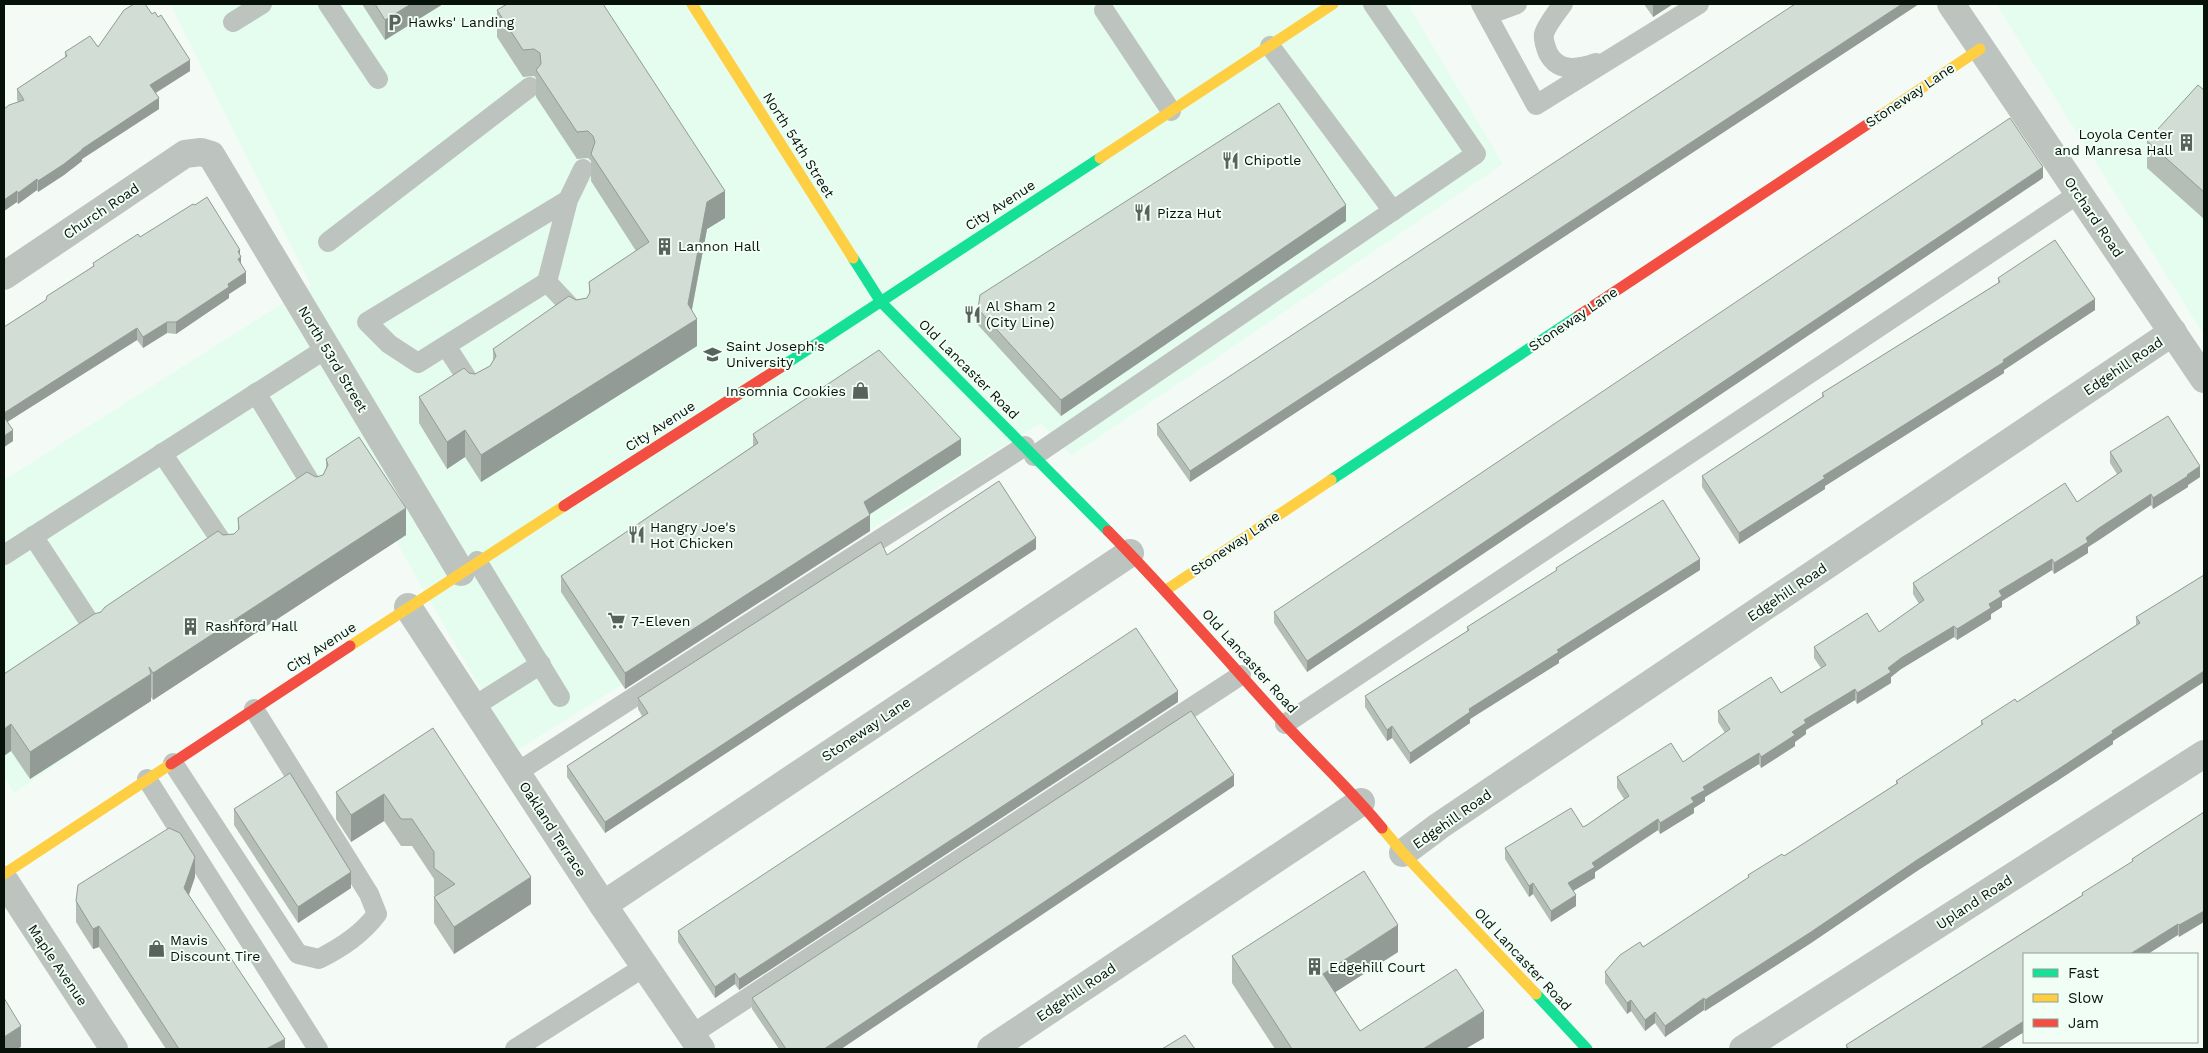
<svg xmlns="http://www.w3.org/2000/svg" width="2208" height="1053" viewBox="0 0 2208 1053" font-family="'Work Sans',sans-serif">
	<rect width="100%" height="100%" fill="#f4fbf7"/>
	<!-- built -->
	<g fill="#e5fdee">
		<polygon points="170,4 1408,4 1503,164 1071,456 1041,423 516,751 394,538 14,793 4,777 4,480 311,285"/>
		<polygon points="1996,4 2204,4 2204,335"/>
	</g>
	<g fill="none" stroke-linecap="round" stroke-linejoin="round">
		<!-- lane -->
		<g stroke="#bdc4bf" stroke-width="20">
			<polyline points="328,4 378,79"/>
			<polyline points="1481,4 1536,105 1699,4"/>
			<path d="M1563,4C1557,12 1547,24 1544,34C1543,40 1546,48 1548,53C1558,73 1579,69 1596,63"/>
			<polyline points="1104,10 1171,111"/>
			<polyline points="1487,15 1517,4"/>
			<polyline points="233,22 262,4"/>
			<polyline points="1270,46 1393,211"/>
			<polyline points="568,200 547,282 418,363 389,344 367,322 568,200 583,169"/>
			<polyline points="328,242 530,87"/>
			<polyline points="547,282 579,316"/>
			<polyline points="446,346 474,389 478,386"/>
			<polyline points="256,393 316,492"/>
			<polyline points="162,453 228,551"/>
			<polyline points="1034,456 1476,154 1373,4"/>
			<polyline points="33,536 94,629"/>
			<polyline points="4,555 327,348"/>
			<polyline points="477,561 560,697"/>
			<polyline points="473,707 541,664"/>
			<polyline points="1285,724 2078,194"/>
			<path d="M173,763L298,954L319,959C342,947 361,935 377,914L369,894L254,709"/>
			<polyline points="516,773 1025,446"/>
			<polyline points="147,779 318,1049"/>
			<polyline points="691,1035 1241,675"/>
			<polyline points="515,1049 644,967"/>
		</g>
		<!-- street -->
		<g stroke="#bdc4bf" stroke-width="28">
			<polyline points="1951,4 2204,379"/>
			<polyline points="4,276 185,154 201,152 211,155 461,572"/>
			<polyline points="408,607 603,905 701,1049"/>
			<polyline points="1403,853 1439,826 2173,332"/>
			<polyline points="4,880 114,1049"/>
			<polyline points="603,905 1130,553"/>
			<polyline points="991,1049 1361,802"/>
			<polyline points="1743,1049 2204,754"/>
		</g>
		<!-- fast -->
		<g stroke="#16e098" stroke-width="11">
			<polyline points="853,258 881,302 1108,531"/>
			<polyline points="781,367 1100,158"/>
			<polyline points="1331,480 1578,316"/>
			<polyline points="1536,994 1587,1049"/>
		</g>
		<!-- slow -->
		<g stroke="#ffcf43" stroke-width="11">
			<polyline points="692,4 853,258"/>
			<polyline points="1880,116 1980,49"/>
			<polyline points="1100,158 1333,4"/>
			<polyline points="1166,590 1331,480"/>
			<polyline points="350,646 564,506"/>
			<polyline points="1382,828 1403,853 1536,994"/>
			<polyline points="4,874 171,764"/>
		</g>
		<!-- jam -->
		<g stroke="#f24e42" stroke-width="11">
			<polyline points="1578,316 1880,116"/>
			<polyline points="564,506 781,367"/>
			<path d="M1108,531C1169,593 1225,658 1283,722C1316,758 1351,790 1382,828"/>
			<polyline points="171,764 350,646"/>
		</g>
	</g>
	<!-- wall -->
	<g fill="#b4beb7">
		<polygon points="362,4 443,4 385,40"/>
		<polygon points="1644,4 1673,4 1653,17"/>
		<polygon points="1919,4 1190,482 1157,435 1157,424"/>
		<polygon points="497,10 725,218 707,229 692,310 697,346 481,482 465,457 447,469 419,423 419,397 469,373 475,374 490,366 493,361 493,349 576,300 587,298 589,295 589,282 636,251 591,181 591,161 588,158 577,159 536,97 536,78 534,76 523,77 497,37"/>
		<polygon points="98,47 190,71 156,93 159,109 82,159 82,161 64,175 38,192 37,190 18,204 17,202 4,211 4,109 18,102 17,100 17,89 65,58 65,52"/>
		<polygon points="2204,90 2204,219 2147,168 2147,141"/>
		<polygon points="2043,178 1307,672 1274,623 1274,612"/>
		<polygon points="1346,221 1061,416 978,325 978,309"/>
		<polygon points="140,237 240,255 241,265 246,283 229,294 229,298 176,334 167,333 143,348 137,340 7,422 13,441 4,447 4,327 46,300 93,266 93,263"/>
		<polygon points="1998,278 2095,310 2004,370 2004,373 1825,486 1825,489 1739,544 1702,487 1702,476 1822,397 1822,393 1998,283"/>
		<polygon points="753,434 961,455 870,514 870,531 625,689 561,592 561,576 753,446"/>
		<polygon points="2110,452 2200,477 2188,485 2188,487 2153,509 2151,505 2099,540 2088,547 2088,553 2054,574 2052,570 2002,601 2002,607 1991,614 1991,619 1957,640 1954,637 1901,669 1891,677 1891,683 1857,704 1855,700 1806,730 1806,734 1795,742 1795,746 1761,768 1759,764 1705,797 1705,801 1694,808 1694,813 1660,834 1658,830 1595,872 1595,878 1573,891 1576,906 1551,922 1533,894 1529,897 1505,859 1505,848 1583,827 1587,825 1624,799 1617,788 1617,777 1683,762 1686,760 1725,733 1718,722 1718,711 1781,693 1821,668 1814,658 1814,647 1879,632 1919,604 1913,594 1913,583 2077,502 2117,474 2110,463"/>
		<polygon points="326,459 406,535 153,700 151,697 151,701 30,779 11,751 4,674 101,612 223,535 234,534 238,530 238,518 316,477 323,475 326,468"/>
		<polygon points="1036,549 605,833 567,777 567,766 642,716 638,709 638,698 887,555"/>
		<polygon points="1556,568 1700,570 1559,660 1559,663 1470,719 1470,723 1410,764 1392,738 1387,741 1365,707 1365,696 1467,631 1467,627 1556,571"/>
		<polygon points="2204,575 2113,741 2113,744 2057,781 1917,871 1811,943 1705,1011 1704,1010 1665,1037 1655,1023 1645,1031 1631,1011 1627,1014 1605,983 1605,972 1748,878 1748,875 1784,856 1896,784 1896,781 1981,726 1981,721 2017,702 2136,625 2136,617"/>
		<polygon points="1178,702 739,990 735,984 715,998 678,942 678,931"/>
		<polygon points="433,728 531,904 454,954 434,923 434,897 435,896 434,895 434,879 412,846 401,846 384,821 351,842 336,819 336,792"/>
		<polygon points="1234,786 841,1049 779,1049 752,1009 752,998"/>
		<polygon points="234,809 351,888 298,923 234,825"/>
		<polygon points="2204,812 2179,937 2178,935 2024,954 2024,1032 1997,1049 1846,1049 1846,1045 2082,895 2082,893 2132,862 2132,859"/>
		<polygon points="195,877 189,895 285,1049 166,1049 99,947 93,949 76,922 76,901"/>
		<polygon points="1398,952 1335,992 1360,1031 1484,1038 1465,1049 1275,1049 1232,983 1232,956"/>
	</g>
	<!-- shaded-wall -->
	<g fill="#929b95">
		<polygon points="411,4 443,4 385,40 385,20"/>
		<polygon points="1653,4 1673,4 1653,17"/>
		<polygon points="1902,4 1919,4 1190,482 1190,471"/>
		<polygon points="190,60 190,71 150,96 150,85"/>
		<polygon points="159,98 159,109 82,159 82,161 64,175 38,192 38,181 82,149"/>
		<polygon points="2043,167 2043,178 1307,672 1307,661"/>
		<polygon points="37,179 37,190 18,204 18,193"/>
		<polygon points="17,191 17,202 4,211 4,200"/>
		<polygon points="725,191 725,218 707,229 689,324 697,319 697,346 481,482 481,455 688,304 707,202"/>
		<polygon points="1346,205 1346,221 1061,416 1061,400"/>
		<polygon points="240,250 240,258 241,257 241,268 238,271 238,251"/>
		<polygon points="246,272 246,283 229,294 229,298 176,334 176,322 228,284"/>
		<polygon points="2095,299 2095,310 2004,370 2004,373 1825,486 1825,489 1739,544 1739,533 1823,476 2003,360"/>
		<polygon points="167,322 167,333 143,348 143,337"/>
		<polygon points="137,328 137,340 4,424 4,413"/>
		<polygon points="13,430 13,441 4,447 4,436"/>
		<polygon points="465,430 465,457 447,469 447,442"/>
		<polygon points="961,439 961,455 864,518 864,502"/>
		<polygon points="2200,466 2200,477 2188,485 2188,487 2153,509 2153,498"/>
		<polygon points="2151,494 2151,505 2099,540 2088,547 2088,553 2054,574 2054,563 2086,538 2099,528"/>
		<polygon points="406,508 406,535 153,700 153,673"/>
		<polygon points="870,515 870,531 625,689 625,673"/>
		<polygon points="1036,538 1036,549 605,833 605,822"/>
		<polygon points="1700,559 1700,570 1559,660 1559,663 1470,719 1470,723 1410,764 1410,753 1469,709 1557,650"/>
		<polygon points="2052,559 2052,570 2002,601 2002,607 1991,614 1991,619 1957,640 1957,629 1989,604 1999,591"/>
		<polygon points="1954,626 1954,637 1901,669 1891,677 1891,683 1857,704 1857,693 1901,658"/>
		<polygon points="2204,671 2204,682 2113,741 2113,744 2057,781 1917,871 1811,943 1705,1011 1705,1000 2112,731"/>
		<polygon points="151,674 151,701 30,779 30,752"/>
		<polygon points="1855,689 1855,700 1806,730 1806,734 1795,742 1795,746 1761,768 1761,757 1792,732 1804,720"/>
		<polygon points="1178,691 1178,702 739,990 739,979"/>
		<polygon points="11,724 11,751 4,756 4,729"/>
		<polygon points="1392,726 1392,738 1387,741 1387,730"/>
		<polygon points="1759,753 1759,764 1705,797 1705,801 1694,808 1694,813 1660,834 1660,823 1703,787"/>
		<polygon points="1234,775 1234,786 841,1049 824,1049"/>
		<polygon points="384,794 384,821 351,842 351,815"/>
		<polygon points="1658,819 1658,830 1595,872 1595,878 1568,894 1568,883 1592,863"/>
		<polygon points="195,857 195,877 184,908 184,888"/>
		<polygon points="351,872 351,888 298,923 298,907"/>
		<polygon points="531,877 531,904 454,954 454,927"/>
		<polygon points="1533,883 1533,894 1529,897 1529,886"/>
		<polygon points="1576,895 1576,906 1551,922 1551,911"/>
		<polygon points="2204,911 2204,922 2179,937 2179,925"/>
		<polygon points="2178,924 2178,935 2148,954 2130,954"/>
		<polygon points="1398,925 1398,952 1323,1000 1323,974"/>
		<polygon points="99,926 99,947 93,949 93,929"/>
		<polygon points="735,973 735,984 715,998 715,987"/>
		<polygon points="1704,998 1704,1010 1665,1037 1665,1026"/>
		<polygon points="1631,1000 1631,1011 1627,1014 1627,1003"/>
		<polygon points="1484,1011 1484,1038 1465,1049 1423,1049"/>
		<polygon points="1655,1012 1655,1023 1645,1031 1645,1020"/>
		<polygon points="2024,1021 2024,1032 1997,1049 1980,1049"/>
		<polygon points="21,1026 21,1047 17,1049 4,1049 4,1037"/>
		<polygon points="285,1039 285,1049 266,1049"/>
	</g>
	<!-- building -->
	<g fill="#d1ddd5" stroke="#929b95">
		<polygon points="134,4 145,4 152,14 155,12 158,17 161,15 190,60 150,85 159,98 82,149 82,150 64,164 38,181 37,179 18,193 17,191 4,200 4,109 9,105 24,100 17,89 67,56 65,52 90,36 98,47 124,10"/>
		<polygon points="375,4 411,4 385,20"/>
		<polygon points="507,4 603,4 725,191 707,202 688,304 697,319 481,455 465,430 447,442 419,397 464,368 469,373 475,374 490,366 496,356 493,349 569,296 576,300 587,298 590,292 589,282 649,242 591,154 595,142 593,136 588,131 577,132 536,70 541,64 540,53 534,49 523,50 497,10"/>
		<polygon points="1795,4 1902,4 1190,471 1157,424"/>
		<polygon points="2198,85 2204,90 2204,192 2147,141"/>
		<polygon points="1279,103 1346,205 1061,400 978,309 980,295"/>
		<polygon points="2010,118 2043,167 1307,661 1274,612"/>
		<polygon points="207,197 240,250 238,251 241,257 238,259 246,272 228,284 229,287 176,322 167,322 143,337 137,328 4,413 4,327 46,300 47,296 94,266 93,263 138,234 140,237 193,204 195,205"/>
		<polygon points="2055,240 2095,299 2003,360 2004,362 1823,476 1825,478 1739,533 1702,476 1824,396 1822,393 2000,282 1998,278"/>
		<polygon points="879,350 961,439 864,502 870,515 625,673 561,576 758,443 753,434"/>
		<polygon points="2168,416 2200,466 2187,475 2188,476 2153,498 2151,494 2099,528 2086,538 2088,542 2054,563 2052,559 1999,591 2002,596 1989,604 1991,608 1957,629 1954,626 1901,658 1888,668 1891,672 1857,693 1855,689 1804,720 1806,723 1792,732 1795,735 1761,757 1759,753 1703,787 1705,790 1691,798 1694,802 1660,823 1658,819 1592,863 1595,867 1568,883 1576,895 1551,911 1533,883 1529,886 1505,848 1571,808 1583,827 1587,825 1629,796 1617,777 1671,743 1683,762 1686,760 1730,729 1718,711 1771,677 1781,693 1826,665 1814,647 1867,613 1879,632 1924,600 1913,583 2065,483 2077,502 2122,471 2110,452"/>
		<polygon points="4,417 13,430 4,436"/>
		<polygon points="359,437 406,508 153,673 149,667 151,674 30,752 11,724 4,729 4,674 94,614 101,612 105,607 218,531 223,535 234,534 239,529 238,518 307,472 316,477 323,475 328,465 326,459"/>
		<polygon points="999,481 1036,538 605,822 567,766 648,713 638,698 881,542 887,555"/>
		<polygon points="1663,500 1700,559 1557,650 1559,652 1469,709 1470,712 1410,753 1392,726 1387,730 1365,696 1469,630 1467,627 1557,570 1556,568"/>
		<polygon points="2204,575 2204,671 2112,731 2113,733 2057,770 1917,860 1811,932 1705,1000 1704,998 1665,1026 1655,1012 1645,1020 1631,1000 1627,1003 1605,972 1620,955 1640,942 1643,947 1749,877 1748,875 1782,854 1784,856 1898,783 1896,781 1983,724 1981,721 2015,699 2017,702 2140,623 2136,617"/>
		<polygon points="1136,628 1178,691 739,979 735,973 715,987 678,931"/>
		<polygon points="1191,711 1234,775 824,1049 786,1049 752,998"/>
		<polygon points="433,728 531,877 454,927 434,897 455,884 434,868 434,852 412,819 401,819 384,794 351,815 336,792"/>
		<polygon points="290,773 351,872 298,907 234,809"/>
		<polygon points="2204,812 2204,911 2179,925 2178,924 2130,954 2024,954 2024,1021 1980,1049 1846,1049 1848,1048 1846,1045 2083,895 2082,893 2133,861 2132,859"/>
		<polygon points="169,828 180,833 195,857 184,888 285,1039 266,1049 179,1049 99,926 93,929 76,901 78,885"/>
		<polygon points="1364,871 1398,925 1323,974 1360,1031 1456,969 1484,1011 1423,1049 1292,1049 1232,956"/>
		<polygon points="4,998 21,1026 4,1037"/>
		<polygon points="1185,1035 1195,1049 1162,1049"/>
	</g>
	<!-- icons -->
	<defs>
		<symbol id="parking-bare" viewBox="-9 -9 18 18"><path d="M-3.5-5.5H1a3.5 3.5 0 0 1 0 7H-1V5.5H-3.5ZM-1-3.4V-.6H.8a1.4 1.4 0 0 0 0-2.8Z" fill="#59635d" stroke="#f1fef6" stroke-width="2.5" paint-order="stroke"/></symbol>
		<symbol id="building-bare" viewBox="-9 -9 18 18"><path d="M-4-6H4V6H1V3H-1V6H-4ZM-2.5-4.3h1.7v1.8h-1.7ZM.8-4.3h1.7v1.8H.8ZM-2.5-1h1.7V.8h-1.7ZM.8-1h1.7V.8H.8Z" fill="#59635d" stroke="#f1fef6" stroke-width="2.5" paint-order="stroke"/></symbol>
		<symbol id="restaurant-bare" viewBox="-9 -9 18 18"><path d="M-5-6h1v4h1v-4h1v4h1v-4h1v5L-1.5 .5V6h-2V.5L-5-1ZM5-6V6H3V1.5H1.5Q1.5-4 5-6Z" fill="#59635d" stroke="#f1fef6" stroke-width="2.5" paint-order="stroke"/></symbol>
		<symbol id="university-bare" viewBox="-9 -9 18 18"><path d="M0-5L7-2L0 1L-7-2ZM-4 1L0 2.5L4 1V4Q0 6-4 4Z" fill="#59635d" stroke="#f1fef6" stroke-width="2.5" paint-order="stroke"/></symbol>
		<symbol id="shop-bare" viewBox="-9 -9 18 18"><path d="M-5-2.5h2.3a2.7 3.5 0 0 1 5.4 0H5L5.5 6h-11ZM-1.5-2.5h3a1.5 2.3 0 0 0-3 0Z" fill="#59635d" stroke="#f1fef6" stroke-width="2.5" paint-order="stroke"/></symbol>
		<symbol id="supermarket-bare" viewBox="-9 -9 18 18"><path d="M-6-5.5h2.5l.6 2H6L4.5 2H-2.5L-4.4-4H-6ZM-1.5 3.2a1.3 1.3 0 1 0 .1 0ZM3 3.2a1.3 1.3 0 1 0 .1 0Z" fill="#59635d" stroke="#f1fef6" stroke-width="2.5" paint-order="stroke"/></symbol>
	</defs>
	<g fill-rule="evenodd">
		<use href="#parking-bare" x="382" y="10" width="25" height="25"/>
		<use href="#building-bare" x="2174" y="130" width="25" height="25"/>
		<use href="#restaurant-bare" x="1218" y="148" width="25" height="25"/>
		<use href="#restaurant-bare" x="1130" y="200" width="25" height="25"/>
		<use href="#building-bare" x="652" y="234" width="25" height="25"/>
		<use href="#restaurant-bare" x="960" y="302" width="25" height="25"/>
		<use href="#university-bare" x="700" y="342" width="25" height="25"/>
		<use href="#shop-bare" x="848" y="378" width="25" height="25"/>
		<use href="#restaurant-bare" x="624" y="522" width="25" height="25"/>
		<use href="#supermarket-bare" x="604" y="608" width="25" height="25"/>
		<use href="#building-bare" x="178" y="614" width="25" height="25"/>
		<use href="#shop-bare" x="144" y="936" width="25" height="25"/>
		<use href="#building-bare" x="1302" y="954" width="25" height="25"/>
	</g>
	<g text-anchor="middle" stroke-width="4" stroke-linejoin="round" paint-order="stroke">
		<!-- poi labels -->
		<g font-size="14" fill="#06110a" stroke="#f1fef6" text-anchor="start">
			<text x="408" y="27">Hawks' Landing</text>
			<text x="2173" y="139" text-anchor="end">Loyola Center<tspan x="2173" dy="16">and Manresa Hall</tspan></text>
			<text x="1244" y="165">Chipotle</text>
			<text x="1157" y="218">Pizza Hut</text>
			<text x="678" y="251">Lannon Hall</text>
			<text x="986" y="311">Al Sham 2<tspan x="986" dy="16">(City Line)</tspan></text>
			<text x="726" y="351">Saint Joseph's<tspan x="726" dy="16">University</tspan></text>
			<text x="846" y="396" text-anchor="end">Insomnia Cookies</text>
			<text x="650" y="532">Hangry Joe's<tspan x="650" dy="16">Hot Chicken</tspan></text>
			<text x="631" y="626">7-Eleven</text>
			<text x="205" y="631">Rashford Hall</text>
			<text x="170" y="945">Mavis<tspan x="170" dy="16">Discount Tire</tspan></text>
			<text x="1329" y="972">Edgehill Court</text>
		</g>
		<!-- street labels -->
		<g font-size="14" fill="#06110a" stroke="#f1fef6">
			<text transform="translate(1910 95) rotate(-34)" y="5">Stoneway Lane</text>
			<text transform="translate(799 145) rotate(58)" y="5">North 54th Street</text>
			<text transform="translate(1000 205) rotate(-33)" y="5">City Avenue</text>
			<text transform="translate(101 211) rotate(-34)" y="5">Church Road</text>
			<text transform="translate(2094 217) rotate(56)" y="5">Orchard Road</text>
			<text transform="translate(1573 319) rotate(-34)" y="5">Stoneway Lane</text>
			<text transform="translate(333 359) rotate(59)" y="5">North 53rd Street</text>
			<text transform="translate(2123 366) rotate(-34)" y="5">Edgehill Road</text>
			<text transform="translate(969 369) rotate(45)" y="5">Old Lancaster Road</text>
			<text transform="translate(660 426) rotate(-33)" y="5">City Avenue</text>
			<text transform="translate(1235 543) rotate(-34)" y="5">Stoneway Lane</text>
			<text transform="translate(1787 592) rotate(-34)" y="5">Edgehill Road</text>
			<text transform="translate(321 647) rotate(-33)" y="5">City Avenue</text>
			<text transform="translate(1250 661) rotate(48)" y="5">Old Lancaster Road</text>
			<text transform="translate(866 729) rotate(-34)" y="5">Stoneway Lane</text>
			<text transform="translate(1452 819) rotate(-35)" y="5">Edgehill Road</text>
			<text transform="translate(553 829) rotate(57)" y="5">Oakland Terrace</text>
			<text transform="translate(1974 902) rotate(-33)" y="5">Upland Road</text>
			<text transform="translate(1523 959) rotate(47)" y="5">Old Lancaster Road</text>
			<text transform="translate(58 965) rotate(56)" y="5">Maple Avenue</text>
			<text transform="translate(1076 992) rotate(-34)" y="5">Edgehill Road</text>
		</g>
	</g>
	<!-- border -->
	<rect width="2208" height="1053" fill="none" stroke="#06110a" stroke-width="10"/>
	<!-- legend -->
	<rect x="2023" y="953" width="175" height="90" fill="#f1fef6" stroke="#939f98"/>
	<rect x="2033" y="969" width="25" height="8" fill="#16e098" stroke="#939f98"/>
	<text x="2068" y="978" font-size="15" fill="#06110a">Fast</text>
	<rect x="2033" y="994" width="25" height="8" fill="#ffcf43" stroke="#939f98"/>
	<text x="2068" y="1003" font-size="15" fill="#06110a">Slow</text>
	<rect x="2033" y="1019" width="25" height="8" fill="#f24e42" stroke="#939f98"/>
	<text x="2068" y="1028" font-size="15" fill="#06110a">Jam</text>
</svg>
